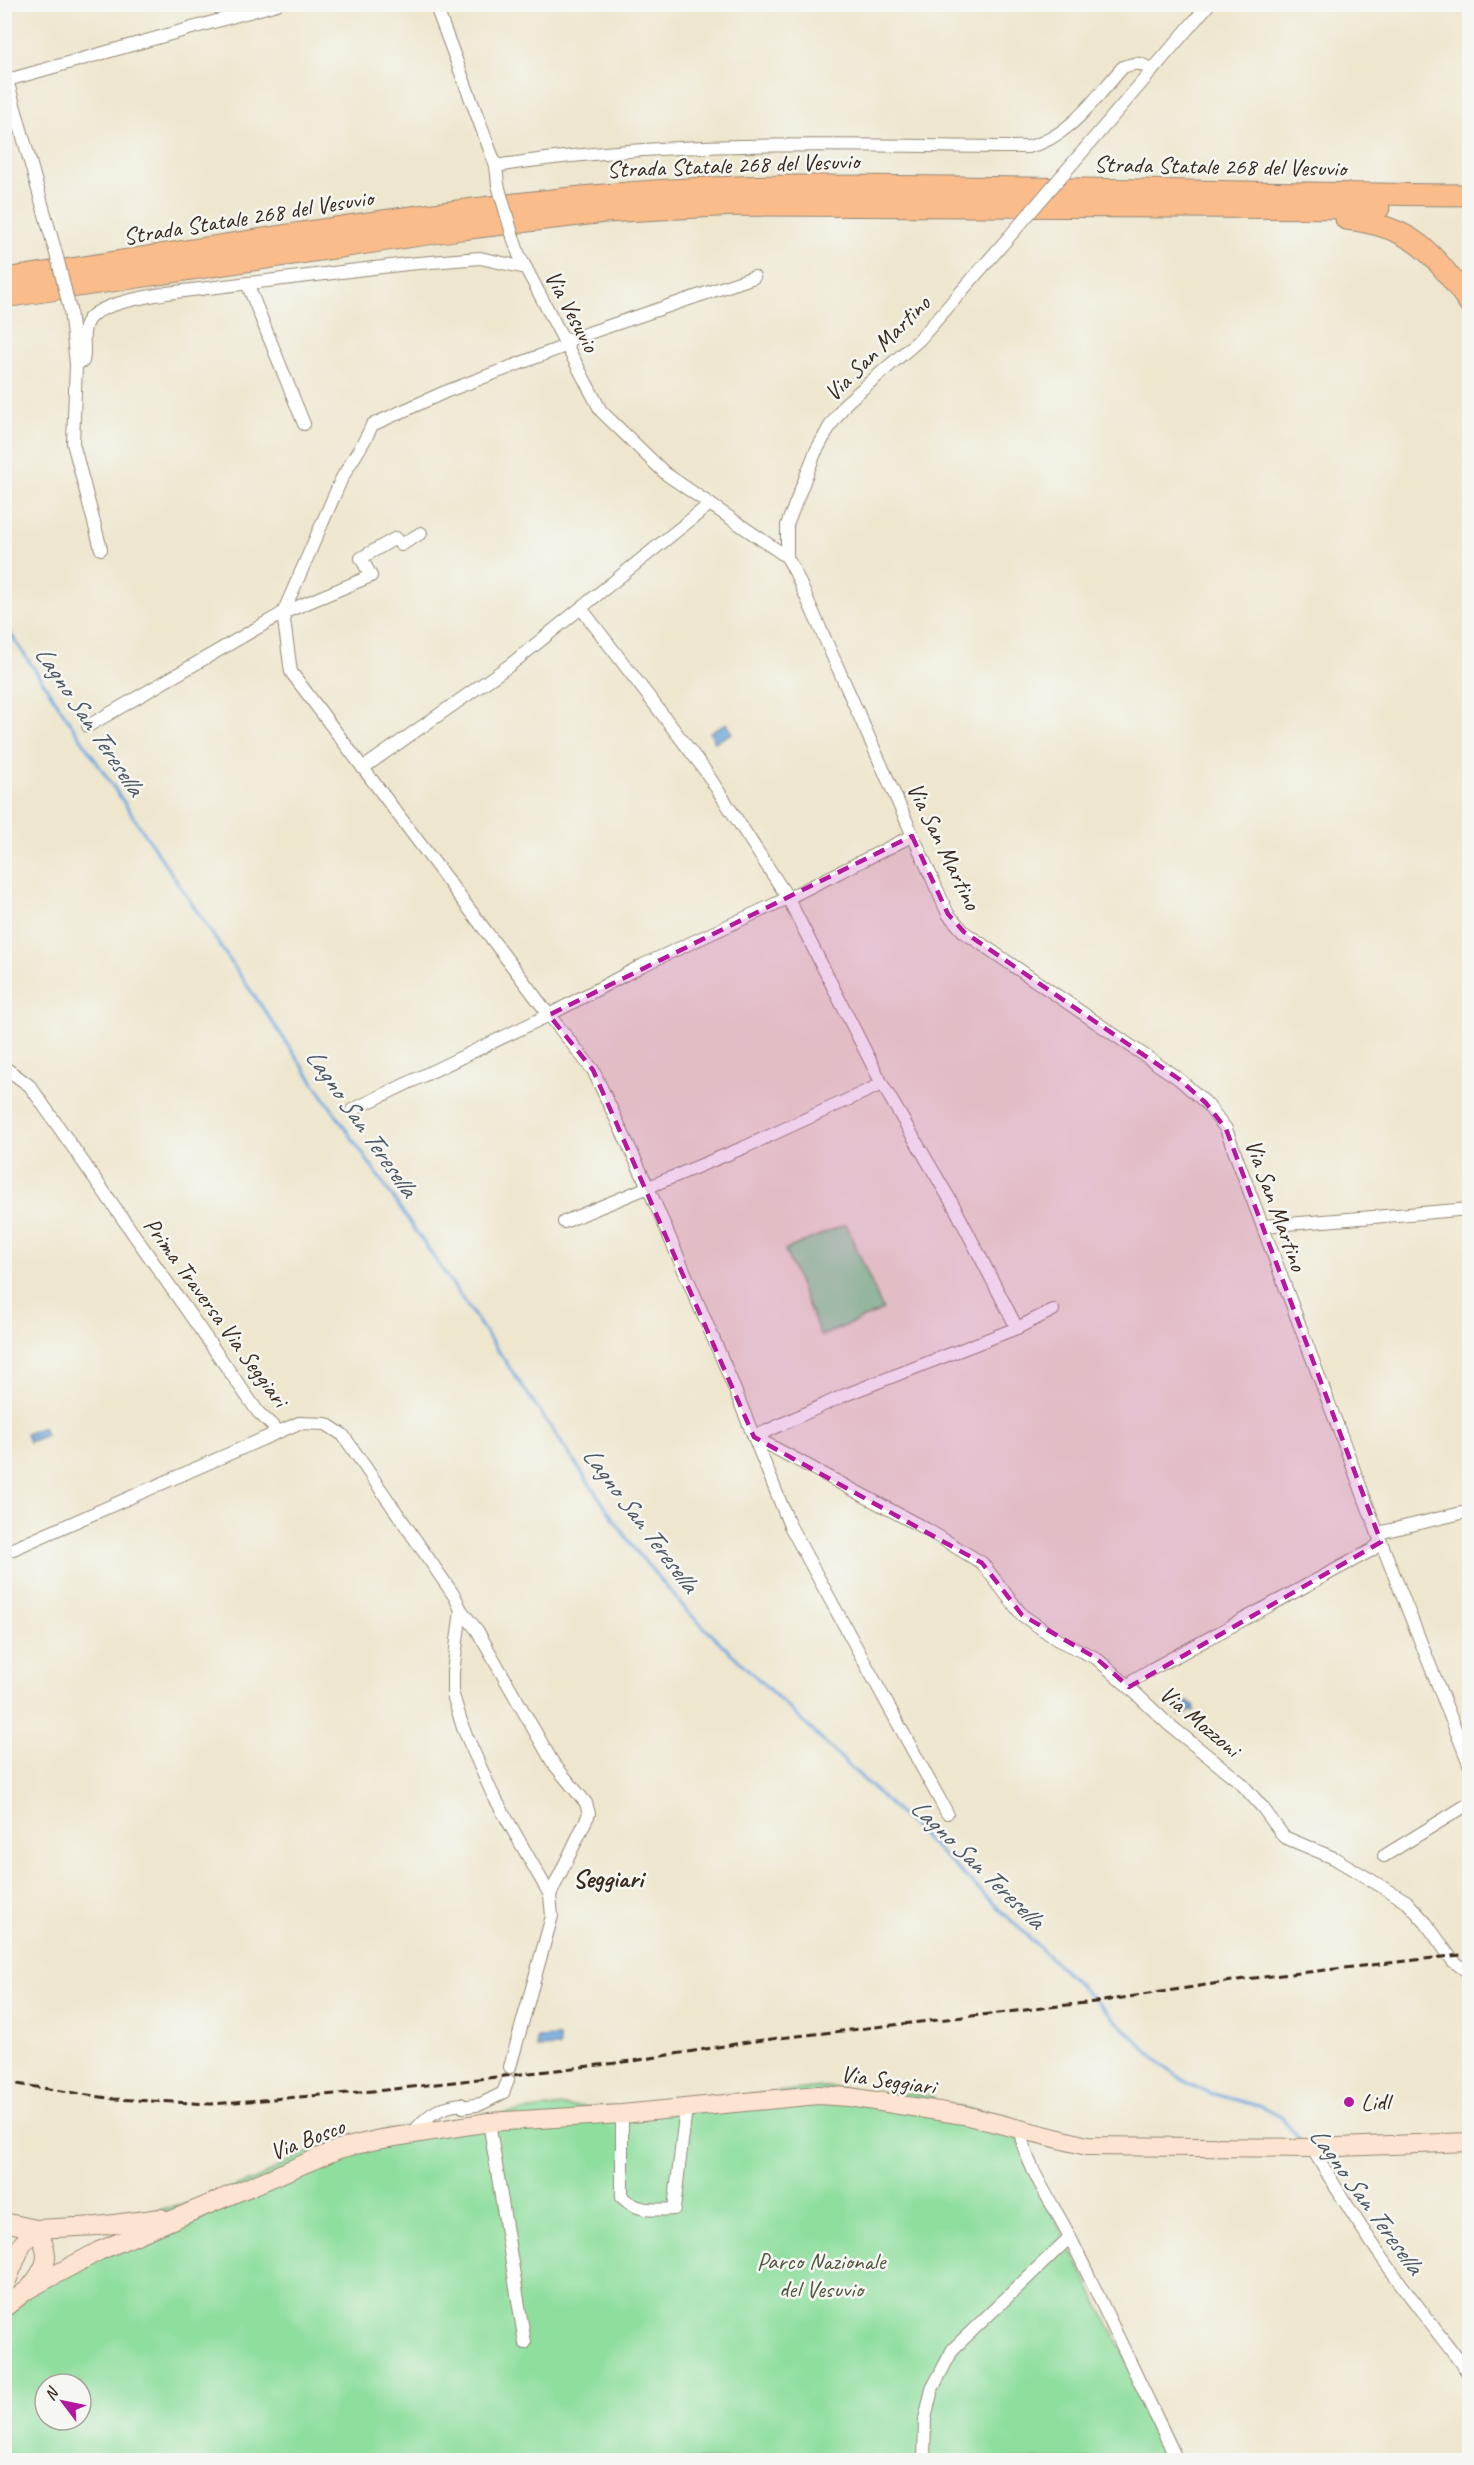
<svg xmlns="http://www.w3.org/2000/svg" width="1474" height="2465" viewBox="0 0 1474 2465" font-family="Caveat,sans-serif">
	<rect width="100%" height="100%" fill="#f6f6f2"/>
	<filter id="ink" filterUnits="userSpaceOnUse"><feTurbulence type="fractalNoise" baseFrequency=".0167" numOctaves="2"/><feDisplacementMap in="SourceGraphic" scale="12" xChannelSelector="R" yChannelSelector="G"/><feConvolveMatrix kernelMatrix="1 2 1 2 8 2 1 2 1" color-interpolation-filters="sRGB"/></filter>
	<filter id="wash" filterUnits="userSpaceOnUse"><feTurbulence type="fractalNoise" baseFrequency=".008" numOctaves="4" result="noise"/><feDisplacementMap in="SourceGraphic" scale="24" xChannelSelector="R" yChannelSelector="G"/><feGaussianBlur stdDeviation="1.35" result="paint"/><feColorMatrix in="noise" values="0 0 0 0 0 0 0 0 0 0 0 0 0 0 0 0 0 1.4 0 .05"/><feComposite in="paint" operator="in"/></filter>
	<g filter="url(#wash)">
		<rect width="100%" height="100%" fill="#eee6cd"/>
		<!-- green -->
		<g fill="#8ede9e" stroke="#64845e" stroke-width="1.5" fill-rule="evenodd">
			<polygon points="846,1224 883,1310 821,1336 785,1250"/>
			<path d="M823,2087L933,2096L935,2103L1009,2116L1026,2162L1178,2460H5L4,2304L117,2238L155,2211L200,2200L259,2178L298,2156L346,2140L401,2127L562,2106L626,2108ZM45,2384H81V2420H45Z"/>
		</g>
		<!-- water -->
		<g fill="#6ea8de" stroke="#54697e" stroke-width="1.5">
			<polygon points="727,723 732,733 715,742 710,732"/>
			<polygon points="43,1427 46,1435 29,1442 26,1434"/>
			<polygon points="1187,1702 1194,1705 1195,1710 1180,1715 1177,1711"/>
			<polygon points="559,2037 559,2047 537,2048 537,2038"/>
		</g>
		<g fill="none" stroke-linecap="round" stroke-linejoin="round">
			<!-- stream -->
			<polyline stroke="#6ea8de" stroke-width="3" points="4,624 229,959 635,1550 688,1612 1169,2071 1191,2085 1210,2093 1262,2107 1281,2117 1300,2140"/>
		</g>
	</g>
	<g filter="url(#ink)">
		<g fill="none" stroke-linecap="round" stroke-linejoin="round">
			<defs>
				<g id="minor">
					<polyline points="435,4 496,166 498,185"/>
					<polyline points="7,80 57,257"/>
					<polyline points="4,81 277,4"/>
					<path d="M496,166C675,138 848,146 1028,147C1069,138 1096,97 1123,67C1136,62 1141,62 1152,71"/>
					<polyline points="1065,172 1209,4"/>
					<polyline points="1015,230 919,340 846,403 830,426 815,453 787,525 787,557 795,572 948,914 964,932 1179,1079 1206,1103 1226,1129 1381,1542 1372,1550 1152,1669 1135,1679 1129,1687 1167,1723 1240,1782 1263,1808 1284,1837 1334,1858 1406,1901 1426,1923 1453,1961 1470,1973"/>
					<polyline points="513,237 519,255 601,411 666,474 787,557"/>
					<polyline points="247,283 304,424"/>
					<polyline points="70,310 76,364 73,443 101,549"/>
					<polyline points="565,341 754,277"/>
					<path d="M568,345L445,392L372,425C364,445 351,460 341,480L283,613L291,672L363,768L510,665L710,504"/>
					<path d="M76,364L83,361C86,349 81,336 86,324C93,304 147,297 167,293L407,264L480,258L526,268"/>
					<polyline points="581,608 704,769 788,898 882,1084 955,1208 1017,1328"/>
					<polyline points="88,726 283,613 371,576 361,558 396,538 401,545 421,533"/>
					<polyline points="363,768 549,1015 593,1070 648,1187 726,1368 790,1526 947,1813"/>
					<polyline points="4,1067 30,1086 258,1412 278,1431"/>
					<polyline points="352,1110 549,1015 643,965 788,898 912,836"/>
					<polyline points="564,1222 745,1147 882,1084"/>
					<polyline points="1263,1226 1470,1209"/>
					<polyline points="754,1437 926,1529 982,1563 1022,1615 1058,1640 1096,1658 1129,1687"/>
					<polyline points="754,1437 845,1395 1017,1328 1053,1310"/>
					<polyline points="1378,1533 1470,1511"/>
					<polyline points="1381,1542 1470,1766"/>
					<polyline points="4,1553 299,1423 326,1424 343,1435 455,1597 461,1610 453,1672 453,1695 463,1728 492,1793 550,1895 552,1916 510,2067"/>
					<polyline points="461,1610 477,1630 553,1763 586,1803 589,1814 550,1895"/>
					<polyline points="1384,1856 1470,1803"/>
					<path d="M622,2114V2197C637,2212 654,2210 674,2209L686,2108"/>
					<polyline points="489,2122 525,2343"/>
					<path d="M1020,2131C1027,2169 1052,2202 1070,2237L1177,2460"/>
					<path d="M413,2133C427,2115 438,2107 461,2104L463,2107L481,2104L503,2093L508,2080"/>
					<path d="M1312,2148C1345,2204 1380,2258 1420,2309C1436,2332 1454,2352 1470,2376"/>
					<polyline points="924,2460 925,2419 932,2389 953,2349 1070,2237"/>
				</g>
				<g id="secondary">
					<polyline points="4,2222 36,2229 98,2226 161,2218"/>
					<path d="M31,2286C49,2265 51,2252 36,2229"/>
					<polyline points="4,2288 22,2244 36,2229"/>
					<polyline points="4,2308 27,2290 99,2251 339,2149 376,2140 489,2122 622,2114 818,2095 849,2097 964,2115 1087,2146 1312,2148 1470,2142"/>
				</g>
				<g id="trunk">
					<path d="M1346,219C1412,226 1433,252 1470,304"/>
					<path d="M4,279C226,247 447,204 671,190C767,184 863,186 959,187C1129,189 1299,194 1470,195"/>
					<polyline points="4,297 461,229 605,212 736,205 1379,208"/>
				</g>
			</defs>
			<!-- minor casing -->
			<use href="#minor" stroke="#948876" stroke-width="14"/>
			<!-- secondary casing -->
			<use href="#secondary" stroke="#948876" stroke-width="20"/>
			<!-- trunk casing -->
			<use href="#trunk" stroke="#948876" stroke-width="23"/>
			<!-- minor -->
			<use href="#minor" stroke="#fff" stroke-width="12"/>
			<!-- secondary -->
			<use href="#secondary" stroke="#fde4d1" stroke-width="18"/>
			<!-- trunk -->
			<use href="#trunk" stroke="#fabc8b" stroke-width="21"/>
			<!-- rail -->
			<polyline stroke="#3b2a1e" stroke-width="3" stroke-dasharray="9 4.5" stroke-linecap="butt" points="4,2082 114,2099 211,2104 385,2090 633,2061 754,2041 1103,2001 1245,1979 1470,1954"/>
			<defs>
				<g id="minor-bridge">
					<polyline points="498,185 513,237"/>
					<polyline points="1015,230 1065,172"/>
					<polyline points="57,257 70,310"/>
				</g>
			</defs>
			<!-- minor-bridge casing -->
			<use href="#minor-bridge" stroke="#948876" stroke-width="14" stroke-linecap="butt"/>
			<!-- minor-bridge -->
			<use href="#minor-bridge" stroke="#fff" stroke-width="12"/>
		</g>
	</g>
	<!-- marked area -->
	<path fill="#b5179e" fill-opacity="0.2" stroke="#b5179e" stroke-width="4.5" stroke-dasharray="12 8" stroke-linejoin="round" d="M912,836L948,914L964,932L1179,1079L1206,1103L1226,1129L1381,1542L1129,1687L1096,1658L1022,1615L982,1563L754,1437L593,1070L549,1015Z"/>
	<!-- markers -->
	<circle fill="#b5179e" stroke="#f6f6f2" stroke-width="2" cx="1349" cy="2102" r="6"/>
	<g text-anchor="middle" stroke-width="5" stroke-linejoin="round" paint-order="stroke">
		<!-- street labels -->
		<g font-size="24" fill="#3b2a1e" stroke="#f6f6f2">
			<text transform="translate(733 165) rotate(-2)" y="8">Strada Statale 268 del Vesuvio</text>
			<text transform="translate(1220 166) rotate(1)" y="8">Strada Statale 268 del Vesuvio</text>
			<text transform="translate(248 217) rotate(-9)" y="8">Strada Statale 268 del Vesuvio</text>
			<text transform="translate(572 311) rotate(62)" y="8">Via Vesuvio</text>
			<text transform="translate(877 348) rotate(-45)" y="8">Via San Martino</text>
			<text transform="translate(944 846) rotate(64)" y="8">Via San Martino</text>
			<text transform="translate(1276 1205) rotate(70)" y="8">Via San Martino</text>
			<text transform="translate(216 1312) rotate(54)" y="8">Prima Traversa Via Seggiari</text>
			<text transform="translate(1200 1721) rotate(40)" y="8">Via Mozzoni</text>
			<text transform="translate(888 2080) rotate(8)" y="8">Via Seggiari</text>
			<text transform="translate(307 2139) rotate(-21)" y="8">Via Bosco</text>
		</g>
		<!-- poi labels -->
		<g font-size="24" fill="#3b2a1e" stroke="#f6f6f2" text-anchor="start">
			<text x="1361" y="2110">Lidl</text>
		</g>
		<!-- park labels -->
		<g font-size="24" fill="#50573e" stroke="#f6f6f2">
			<text x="821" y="2269">Parco Nazionale<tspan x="821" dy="28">del Vesuvio</tspan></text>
		</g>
		<!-- water labels -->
		<g font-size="26" font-style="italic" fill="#4d5661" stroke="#f6f6f2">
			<text transform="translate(90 720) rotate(56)" y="9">Lagno San Teresella</text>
			<text transform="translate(362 1122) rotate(55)" y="9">Lagno San Teresella</text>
			<text transform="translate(641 1519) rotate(53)" y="9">Lagno San Teresella</text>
			<text transform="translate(978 1863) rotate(44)" y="9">Lagno San Teresella</text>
			<text transform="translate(1367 2200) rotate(54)" y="9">Lagno San Teresella</text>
		</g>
		<!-- neighbourhood labels -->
		<g font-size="26" font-weight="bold" fill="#3b2a1e" stroke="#f6f6f2">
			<text x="608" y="1887">Seggiari</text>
		</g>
	</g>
	<!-- margin -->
	<rect width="1474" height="2465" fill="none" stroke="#f6f6f2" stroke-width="24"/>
	<!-- north arrow -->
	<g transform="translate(63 2402) rotate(302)"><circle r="28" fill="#f6f6f2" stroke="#aba49d" stroke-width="1.5"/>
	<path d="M0-4.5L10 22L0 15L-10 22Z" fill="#b5179e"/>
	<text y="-9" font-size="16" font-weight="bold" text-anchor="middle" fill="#3b2a1e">N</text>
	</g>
</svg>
